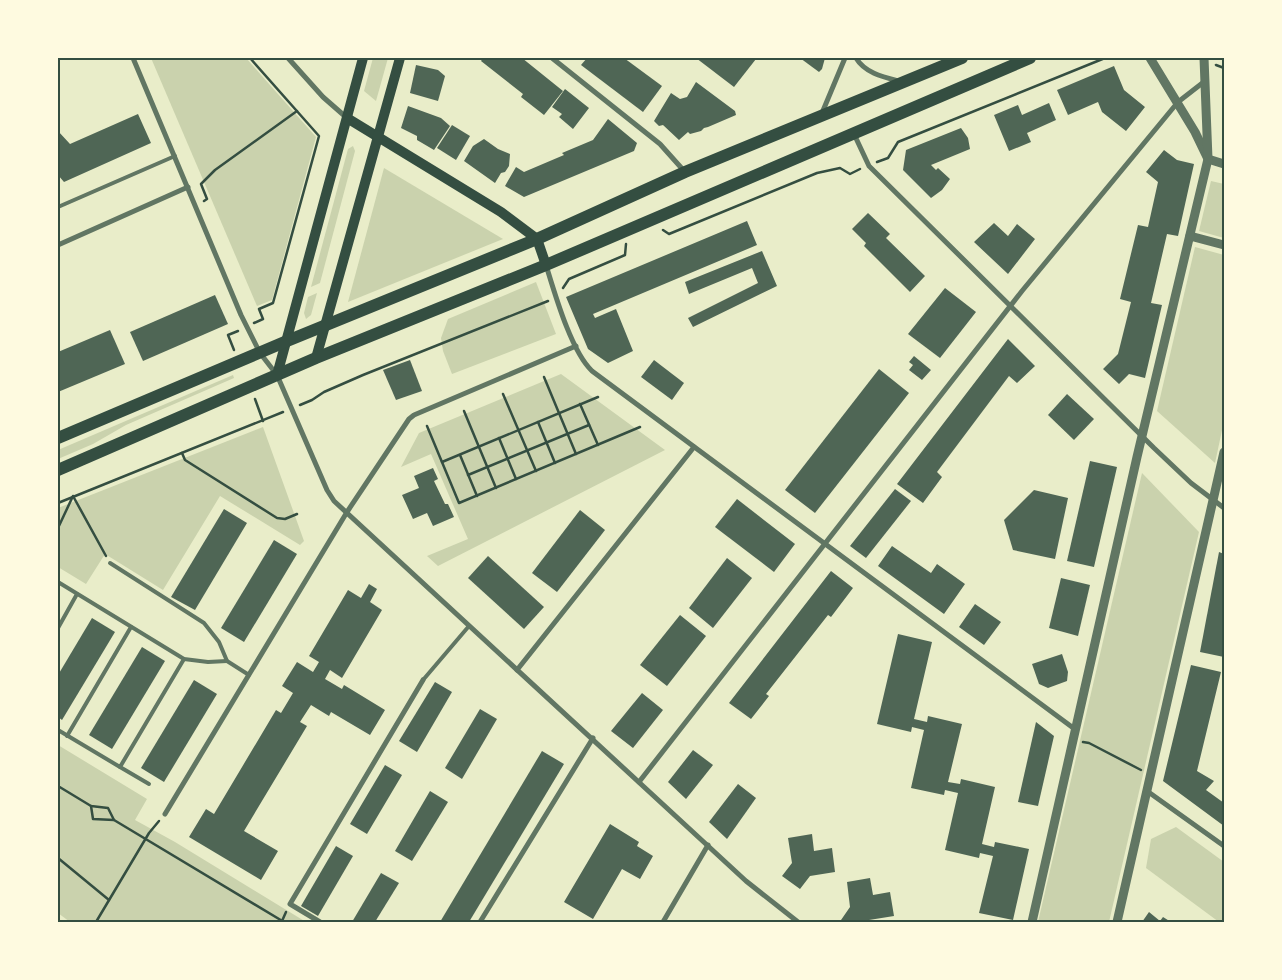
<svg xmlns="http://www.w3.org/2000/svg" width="1282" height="980" viewBox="0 0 1282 980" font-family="'Archivo Narrow',sans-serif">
	<rect width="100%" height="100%" fill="#e9edc9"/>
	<!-- green -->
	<g fill="#cad2ad">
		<polygon points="151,58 246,58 316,137 272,300 257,306"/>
		<polygon points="373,58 388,58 376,101 364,91"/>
		<polygon points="353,146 355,151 320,283 311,287 348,149"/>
		<polygon points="384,168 503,239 348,302"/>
		<polygon points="1211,181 1224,184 1224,238 1199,231"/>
		<polygon points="1195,247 1224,255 1224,421 1215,463 1157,411"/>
		<polygon points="536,282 556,334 452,374 443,351 441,338 448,319"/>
		<polygon points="317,293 311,315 306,319 304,313 308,297"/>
		<polygon points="561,374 665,450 438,566 427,556 468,539 431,454 401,467 419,433"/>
		<polygon points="233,375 234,378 126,425 93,444 58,459 58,450"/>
		<polygon points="263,427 304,541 300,545 220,496 163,590 105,554 86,584 58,567 58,508"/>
		<polygon points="1142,473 1199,532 1109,922 1038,922"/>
		<polygon points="58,745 147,799 135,820 175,842 306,922 70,922 58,913"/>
		<polygon points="1176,827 1224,862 1224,922 1219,922 1146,868 1151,839"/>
	</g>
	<!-- building -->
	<g fill="#4f6655">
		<polygon points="483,58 522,58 563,91 544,115 521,97 523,94 481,61"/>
		<polygon points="587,58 624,58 662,86 643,112 581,65"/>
		<polygon points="696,58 754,58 756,59 734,87"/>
		<polygon points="800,58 825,58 822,69 819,72"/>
		<polygon points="416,65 438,70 445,76 438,101 410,93"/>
		<polygon points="1114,66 1124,90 1145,107 1126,131 1102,112 1098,102 1068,115 1057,90"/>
		<polygon points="696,82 735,111 736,115 708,127 704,128 701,131 690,134 688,132 679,140 663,125 659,126 654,121 671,93 680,99 687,97"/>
		<polygon points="565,89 589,108 573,129 559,117 562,114 552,107"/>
		<polygon points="1049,103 1056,120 1027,133 1031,142 1009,151 994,115 1018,105 1022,115"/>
		<polygon points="408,106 441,118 450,126 434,150 417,140 417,136 401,128"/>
		<polygon points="138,114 151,143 64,182 58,175 58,131 70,144"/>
		<polygon points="608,119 637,143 634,151 524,197 505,186 516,167 524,172 564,155 562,153 593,140"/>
		<polygon points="452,125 470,136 456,160 437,148"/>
		<polygon points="961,128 968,138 970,149 931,165 936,170 938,168 950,179 942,190 931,198 903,170 906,150"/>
		<polygon points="484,139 498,149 510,154 509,166 505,172 501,173 495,183 464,161 473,146"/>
		<polygon points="1164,150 1177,160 1194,164 1178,236 1167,234 1151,303 1162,305 1145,378 1129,374 1119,384 1103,369 1118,354 1131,302 1120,299 1138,225 1148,227 1158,182 1146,172"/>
		<polygon points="868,213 890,234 886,238 925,276 910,292 864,246 866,243 852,229"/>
		<polygon points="747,221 757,245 593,314 595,318 616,309 633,351 608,363 588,349 566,297"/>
		<polygon points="994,223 1008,236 1017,224 1035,239 1008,274 974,242"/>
		<polygon points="762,251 777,286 693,327 688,318 758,283 752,268 689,294 685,282"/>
		<polygon points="945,288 976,312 940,358 908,334"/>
		<polygon points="215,295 228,324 143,361 130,332"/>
		<polygon points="110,330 125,364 58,392 58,352"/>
		<polygon points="1008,339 1035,366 1017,383 1009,376 937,472 942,477 923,503 897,484"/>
		<polygon points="914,356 931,370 922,380 909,370 913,365 909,362"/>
		<polygon points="410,360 422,391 396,400 383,370"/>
		<polygon points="654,360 684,383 672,400 641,377"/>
		<polygon points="879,369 909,393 815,513 785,490"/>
		<polygon points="1067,394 1094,419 1074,440 1048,415"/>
		<polygon points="1090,461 1117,467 1094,567 1067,561"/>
		<polygon points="433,468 438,479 434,481 445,504 448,504 454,517 433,526 427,513 413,519 402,495 419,488 414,476"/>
		<polygon points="895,489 911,501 866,558 850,546"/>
		<polygon points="1034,490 1068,498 1055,559 1013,550 1004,520"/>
		<polygon points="737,499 795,544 774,572 715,527"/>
		<polygon points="224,509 247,523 195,610 171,597"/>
		<polygon points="580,510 605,530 557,592 532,573"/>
		<polygon points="274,540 297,554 244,642 221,628"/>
		<polygon points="892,546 931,573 937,564 965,584 944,614 878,566"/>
		<polygon points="1219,552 1224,554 1224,657 1200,652"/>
		<polygon points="488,556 544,607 524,629 468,578"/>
		<polygon points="727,558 752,578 713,628 689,608"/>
		<polygon points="831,571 853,588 831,617 828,615 766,694 769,696 751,719 729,703"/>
		<polygon points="1061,578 1090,585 1078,636 1049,628"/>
		<polygon points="369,584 377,589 370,602 382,610 342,678 330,670 325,679 342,689 344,685 385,710 370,735 331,712 329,716 311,705 300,722 307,726 244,831 278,851 261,880 189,837 206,809 214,814 276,710 281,713 293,693 282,686 297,662 313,672 319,662 309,656 348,590 361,598"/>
		<polygon points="975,604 1001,622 984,645 959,627"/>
		<polygon points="680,615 706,636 667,686 640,665"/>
		<polygon points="92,618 115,632 62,720 58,717 58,675"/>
		<polygon points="898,634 932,642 914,719 927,722 928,716 962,724 948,782 960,784 961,779 995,787 982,844 994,847 995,842 1029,849 1013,920 979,913 993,856 980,853 979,858 945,850 958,793 945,790 944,795 911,788 924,730 912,727 911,732 877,724"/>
		<polygon points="142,647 165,661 112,749 89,735"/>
		<polygon points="1062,654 1068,672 1067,681 1048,688 1039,684 1032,664"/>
		<polygon points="1191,665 1221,672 1197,771 1214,781 1206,790 1224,803 1224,826 1163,781"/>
		<polygon points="194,680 217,694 164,782 141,768"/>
		<polygon points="435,682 452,692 417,752 399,741"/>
		<polygon points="642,693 663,710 633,748 611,731"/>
		<polygon points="480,709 497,719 462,779 445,768"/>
		<polygon points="1036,722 1054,736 1038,806 1018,802"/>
		<polygon points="693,750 713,765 686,799 668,782"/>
		<polygon points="542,751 564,764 469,922 440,922"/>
		<polygon points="385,765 402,775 367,834 350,824"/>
		<polygon points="738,784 756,798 727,839 709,822"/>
		<polygon points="430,791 448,802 412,861 395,851"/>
		<polygon points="610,824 639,842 637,846 653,856 640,879 622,869 593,919 564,902"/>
		<polygon points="812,834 814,851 832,848 835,872 810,876 800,889 782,876 792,863 788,838"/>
		<polygon points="336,846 353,856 318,916 301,906"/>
		<polygon points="381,873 399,883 375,922 352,922"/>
		<polygon points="870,878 873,895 890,892 894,916 869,920 867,922 844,922 841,920 850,907 847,882"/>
		<polygon points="1149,912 1160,921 1163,917 1171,922 1142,922"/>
	</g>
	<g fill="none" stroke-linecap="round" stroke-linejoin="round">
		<!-- path -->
		<g stroke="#344e41" stroke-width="2.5">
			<polyline points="250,58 319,136 273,303 259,309 263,319 254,323"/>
			<polyline points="1216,65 1224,68"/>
			<polyline points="877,162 888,158 898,142 1105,58"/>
			<polyline points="204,201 207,199 201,184 215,170 297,111"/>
			<polyline points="663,230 669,234 817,173 840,168 850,174 860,169"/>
			<polyline points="563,288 569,279 625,255 626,244"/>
			<polyline points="234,350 228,335 238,331"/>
			<polyline points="544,377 576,454"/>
			<polyline points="503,394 536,471"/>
			<polyline points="255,399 263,421"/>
			<polyline points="580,404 598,445"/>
			<polyline points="300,405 312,400 324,392 363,375 548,301"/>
			<polyline points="464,411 496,488"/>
			<polyline points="538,422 555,463"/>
			<polyline points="427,426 459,503 640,427"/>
			<polyline points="499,438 516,479"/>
			<polyline points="182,453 185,460 277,518 285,519 297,514"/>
			<polyline points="460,455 477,496"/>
			<polyline points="442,462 598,397"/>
			<polyline points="468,475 589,425"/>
			<polyline points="58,503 283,412"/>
			<polyline points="58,528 73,496 106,556"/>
			<polyline points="1083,742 1089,743 1141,770"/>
			<polyline points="58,786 91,806 108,808 114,820 284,922"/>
			<polyline points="91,806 93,819 114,820"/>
			<polyline points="58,858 109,900"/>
			<polyline points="282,921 286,912"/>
			<polyline points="96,922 149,833 159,821"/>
		</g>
		<!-- service -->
		<g stroke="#617663" stroke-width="4">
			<polyline points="58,207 175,156"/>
			<polyline points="110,563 204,623 219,642 227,661 249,675"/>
			<polyline points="58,582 184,659 208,662 227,661"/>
			<polyline points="58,628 77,594"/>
			<polyline points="423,680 469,626"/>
			<polyline points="58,730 120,767 184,659"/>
			<polyline points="67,736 131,627"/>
			<polyline points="120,767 149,784"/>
		</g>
		<!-- minor -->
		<g stroke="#617663" stroke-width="5">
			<polyline points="133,58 241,315 260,353 277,375 327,490 334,501 746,881 798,922"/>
			<polyline points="288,58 323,97 347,118"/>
			<polyline points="552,58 660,144 685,172"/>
			<path d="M856,58C865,73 883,77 899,81"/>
			<polyline points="822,113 845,58"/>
			<polyline points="854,134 869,166 1154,448 1191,483 1224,508"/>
			<polyline points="58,245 188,187"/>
			<path d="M546,265C555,294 571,351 592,371L1076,730"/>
			<polyline points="517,670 694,447"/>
			<polyline points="639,782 1022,291 1178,102 1205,81"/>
			<polyline points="1147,791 1224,846"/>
			<polyline points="165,814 347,512 409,419 414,415 576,346"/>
			<polyline points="320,922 290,904 423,680"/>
			<polyline points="480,922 593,738"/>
			<polyline points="663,922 708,845"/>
		</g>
		<!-- tertiary -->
		<g stroke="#617663" stroke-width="9">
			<polyline points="1150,58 1195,132 1208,159 1224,164"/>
			<polyline points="1190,236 1224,245"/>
			<polyline points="1032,922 1137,457 1208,159 1204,58"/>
			<polyline points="1117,922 1224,452"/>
		</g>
		<!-- secondary -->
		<g stroke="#344e41" stroke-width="10">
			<polyline points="347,118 501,212 537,239 546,265"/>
			<polyline points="316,358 400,58"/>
			<polyline points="277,375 363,58"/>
		</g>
		<!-- primary -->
		<g stroke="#344e41" stroke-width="12">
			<polyline points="58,438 287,341 537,239 685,172 962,58"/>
			<polyline points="58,470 316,358 546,265 1030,58"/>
		</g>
	</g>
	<!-- border -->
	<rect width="1282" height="980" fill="none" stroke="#fefae0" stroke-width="118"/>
	<rect x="59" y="59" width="1164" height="862" fill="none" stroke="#344e41" stroke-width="2"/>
</svg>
